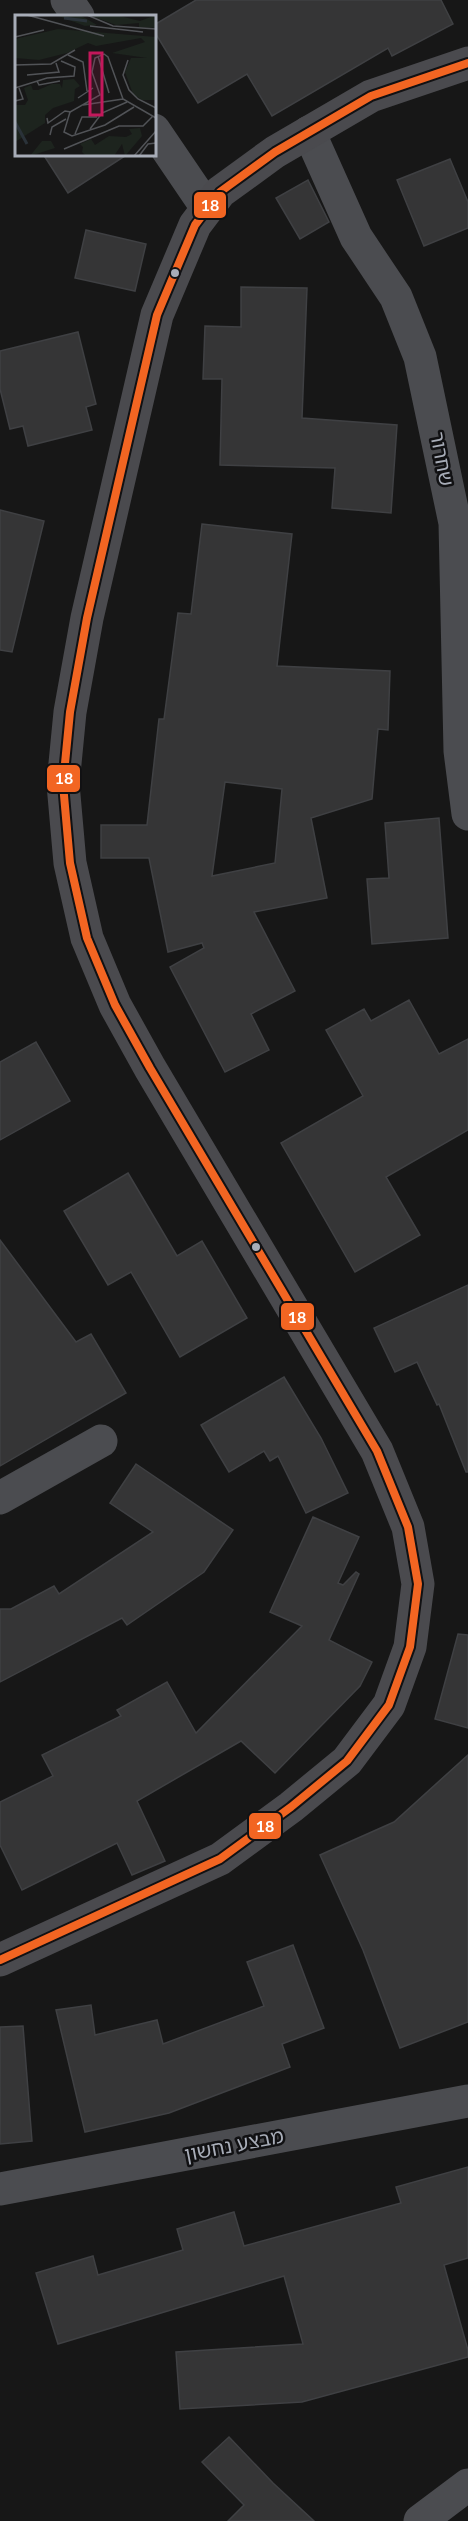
<svg xmlns="http://www.w3.org/2000/svg" width="468" height="2521" viewBox="0 0 468 2521" font-family="Lato,'Noto Sans Hebrew',sans-serif">
	<rect width="100%" height="100%" fill="#171717"/>
	<!-- building -->
	<g fill="#353536" stroke="#3f4043" stroke-width="1.5" fill-rule="evenodd">
		<polygon points="196,0 441,0 453,24 392,56 388,48 272,116 247,74 198,103 154,31 154,25"/>
		<polygon points="43,154 128,154 68,193"/>
		<polygon points="450,159 468,202 468,228 424,246 397,180"/>
		<polygon points="308,180 329,222 300,239 276,198"/>
		<polygon points="86,230 146,244 135,291 75,278"/>
		<polygon points="241,287 307,288 302,418 397,425 391,513 332,508 335,468 220,465 222,379 203,379 205,326 241,327"/>
		<polygon points="78,332 96,404 86,407 92,430 28,446 23,426 10,429 0,389 0,351"/>
		<polygon points="0,510 44,521 12,652 0,650"/>
		<path d="M202,524L292,534L277,666L390,671L388,730L378,729L372,799L311,818L327,898L254,912L295,991L251,1014L269,1050L225,1072L170,967L204,948L202,943L168,952L149,858H101V825H147L159,719H164L178,613L191,614ZM225,782L282,789L275,863L212,876Z"/>
		<polygon points="439,818 448,938 372,944 367,879 389,878 385,823"/>
		<polygon points="409,1000 439,1054 468,1039 468,1130 386,1177 420,1235 355,1272 281,1143 363,1096 326,1030 364,1009 371,1021"/>
		<polygon points="36,1042 70,1101 0,1140 0,1062"/>
		<polygon points="128,1173 177,1256 202,1241 247,1318 180,1357 131,1272 108,1285 64,1211"/>
		<polygon points="0,1240 76,1342 91,1334 126,1393 0,1466"/>
		<polygon points="468,1285 468,1472 466,1472 439,1404 437,1405 417,1362 395,1372 374,1328"/>
		<polygon points="284,1377 321,1438 348,1493 306,1513 278,1456 270,1461 264,1451 229,1472 201,1425"/>
		<polygon points="136,1464 233,1530 204,1572 127,1625 122,1618 0,1682 0,1609 11,1609 54,1586 59,1594 153,1532 110,1503"/>
		<polygon points="313,1517 359,1537 338,1583 343,1585 356,1572 359,1574 329,1640 372,1662 360,1686 275,1773 241,1741 137,1801 165,1861 132,1875 117,1843 22,1890 0,1845 0,1802 53,1776 42,1755 121,1716 117,1710 167,1682 196,1733 302,1626 270,1612"/>
		<polygon points="458,1634 468,1635 468,1728 435,1719"/>
		<polygon points="468,1755 468,2022 400,2048 363,1950 320,1855 394,1822"/>
		<polygon points="293,1945 324,2028 282,2044 290,2067 169,2113 85,2132 56,2010 91,2005 95,2035 157,2020 163,2044 264,2006 247,1962"/>
		<polygon points="23,2026 32,2141 0,2144 0,2027"/>
		<polygon points="468,2167 468,2258 444,2265 468,2350 468,2357 302,2402 180,2409 176,2352 303,2344 284,2276 58,2344 36,2273 93,2256 98,2275 183,2250 177,2229 234,2212 244,2246 401,2203 396,2187"/>
		<polygon points="229,2437 273,2483 314,2521 228,2521 244,2505 202,2462"/>
	</g>
	<g fill="none" stroke-linecap="round" stroke-linejoin="round">
		<!-- street -->
		<g stroke="#4b4c50" stroke-width="33">
			<polyline points="67,0 78,16"/>
			<polyline points="154,130 207,208"/>
			<polyline points="309,132 356,237 396,297 420,357 455,523 460,751 468,814"/>
			<polyline points="0,1498 101,1441"/>
			<polyline points="0,2189 468,2101"/>
			<polyline points="420,2521 468,2485"/>
		</g>
		<!-- secondary -->
		<polyline stroke="#4a4a4e" stroke-width="33" points="0,1960 220,1859 291,1807 347,1761 389,1705 410,1647 418,1584 408,1527 377,1451 150,1068 115,1005 87,938 70,863 63,784 70,712 87,618 157,315 195,225 220,192 275,152 371,96 468,63"/>
		<defs>
			<polyline id="bus-1" points="0,1960 220,1859 291,1807 347,1761 389,1705 410,1647 418,1584 408,1527 377,1451 150,1068 115,1005 87,938 70,863 63,784 70,712 87,618 157,315 195,225 220,192 275,152 371,96 468,63"/>
		</defs>
		<!-- bus-1 casing -->
		<use href="#bus-1" stroke="#111113" stroke-width="12"/>
		<!-- bus-1 -->
		<use href="#bus-1" stroke="#f26522" stroke-width="8"/>
	</g>
	<!-- markers -->
	<g fill="#a8adb8" stroke="#111113" stroke-width="2">
		<circle cx="175" cy="273" r="5"/>
		<circle cx="256" cy="1247" r="5"/>
	</g>
	<g text-anchor="middle" stroke-width="5" stroke-linejoin="round" paint-order="stroke">
		<!-- street labels -->
		<g font-size="20" fill="#a8adb8" stroke="#111113">
			<text transform="translate(442 459) rotate(79)" y="7">שחרור</text>
			<text transform="translate(234 2145) rotate(-11)" y="7">מבצע נחשון</text>
		</g>
	</g>
	<!-- overview -->
	<g transform="translate(15 15)">
		<rect width="141" height="141" fill="#171717"/>
		<path d="M41,0H65L82,10L70,11ZM74,0H101L125,6L141,0V13L124,12V8L101,10ZM43,14L141,22V85H127L118,79L110,57L116,43H132L97,38L130,27L126,23L81,31L73,28L52,38L24,45L0,43V24ZM59,64L65,71L60,74L59,86L38,93L30,100V108L0,127V90H10L13,85L9,73L16,70L18,75H23L37,69H45L47,73L48,65ZM125,113L127,121L110,141L107,129L99,141H71L67,137L68,132L65,129L76,124L80,130L94,121L111,122L117,119L114,114ZM27,126H36L40,133L15,141Z" fill="#1d241e"/>
		<path fill="none" stroke="#2a3239" stroke-width="3" d="M49,3L72,6M0,107L12,129"/>
		<path fill="none" stroke="#515357" stroke-width="1.5" d="M12,0L89,21M72,0L98,11L141,14M75,11L128,17M0,22L29,15M53,40L68,47L72,76M83,41L94,78M113,45L108,60L114,75L123,84L141,93M0,50L36,49L60,35M12,60L44,57L41,48M22,66L24,70L45,66M0,73L32,63L59,61L60,52L46,46M63,83L78,73M0,86L8,84L4,73M68,90L108,84M119,92L90,110L57,121L49,117L55,97L85,80L77,57L80,43L89,39L93,42L108,84L141,103M32,103L33,108L50,96L56,97M75,114L87,98L112,87M60,119L67,102H82M35,120L37,112L51,104M49,134L104,111H128L138,101M119,141L141,116M124,141L133,129L141,128"/>
		<path fill="#c2185b" fill-opacity="0.15" stroke="#c2185b" stroke-width="3" d="M75,38H87V100H75Z"/>
		<rect width="141" height="141" fill="none" stroke="#a8adb8" stroke-width="3"/>
	</g>
	<g stroke="#111113" stroke-width="2">
		<rect x="193" y="191" width="34" height="28" rx="6" fill="#f26522"/>
		<rect x="46" y="764" width="35" height="29" rx="6" fill="#f26522"/>
		<rect x="280" y="1302" width="35" height="29" rx="6" fill="#f26522"/>
		<rect x="248" y="1812" width="34" height="28" rx="6" fill="#f26522"/>
	</g>
	<g font-size="16" text-anchor="middle" font-weight="bold" fill="#fff">
		<text x="210" y="211">18</text>
		<text x="64" y="784">18</text>
		<text x="297" y="1323">18</text>
		<text x="265" y="1832">18</text>
	</g>
</svg>
